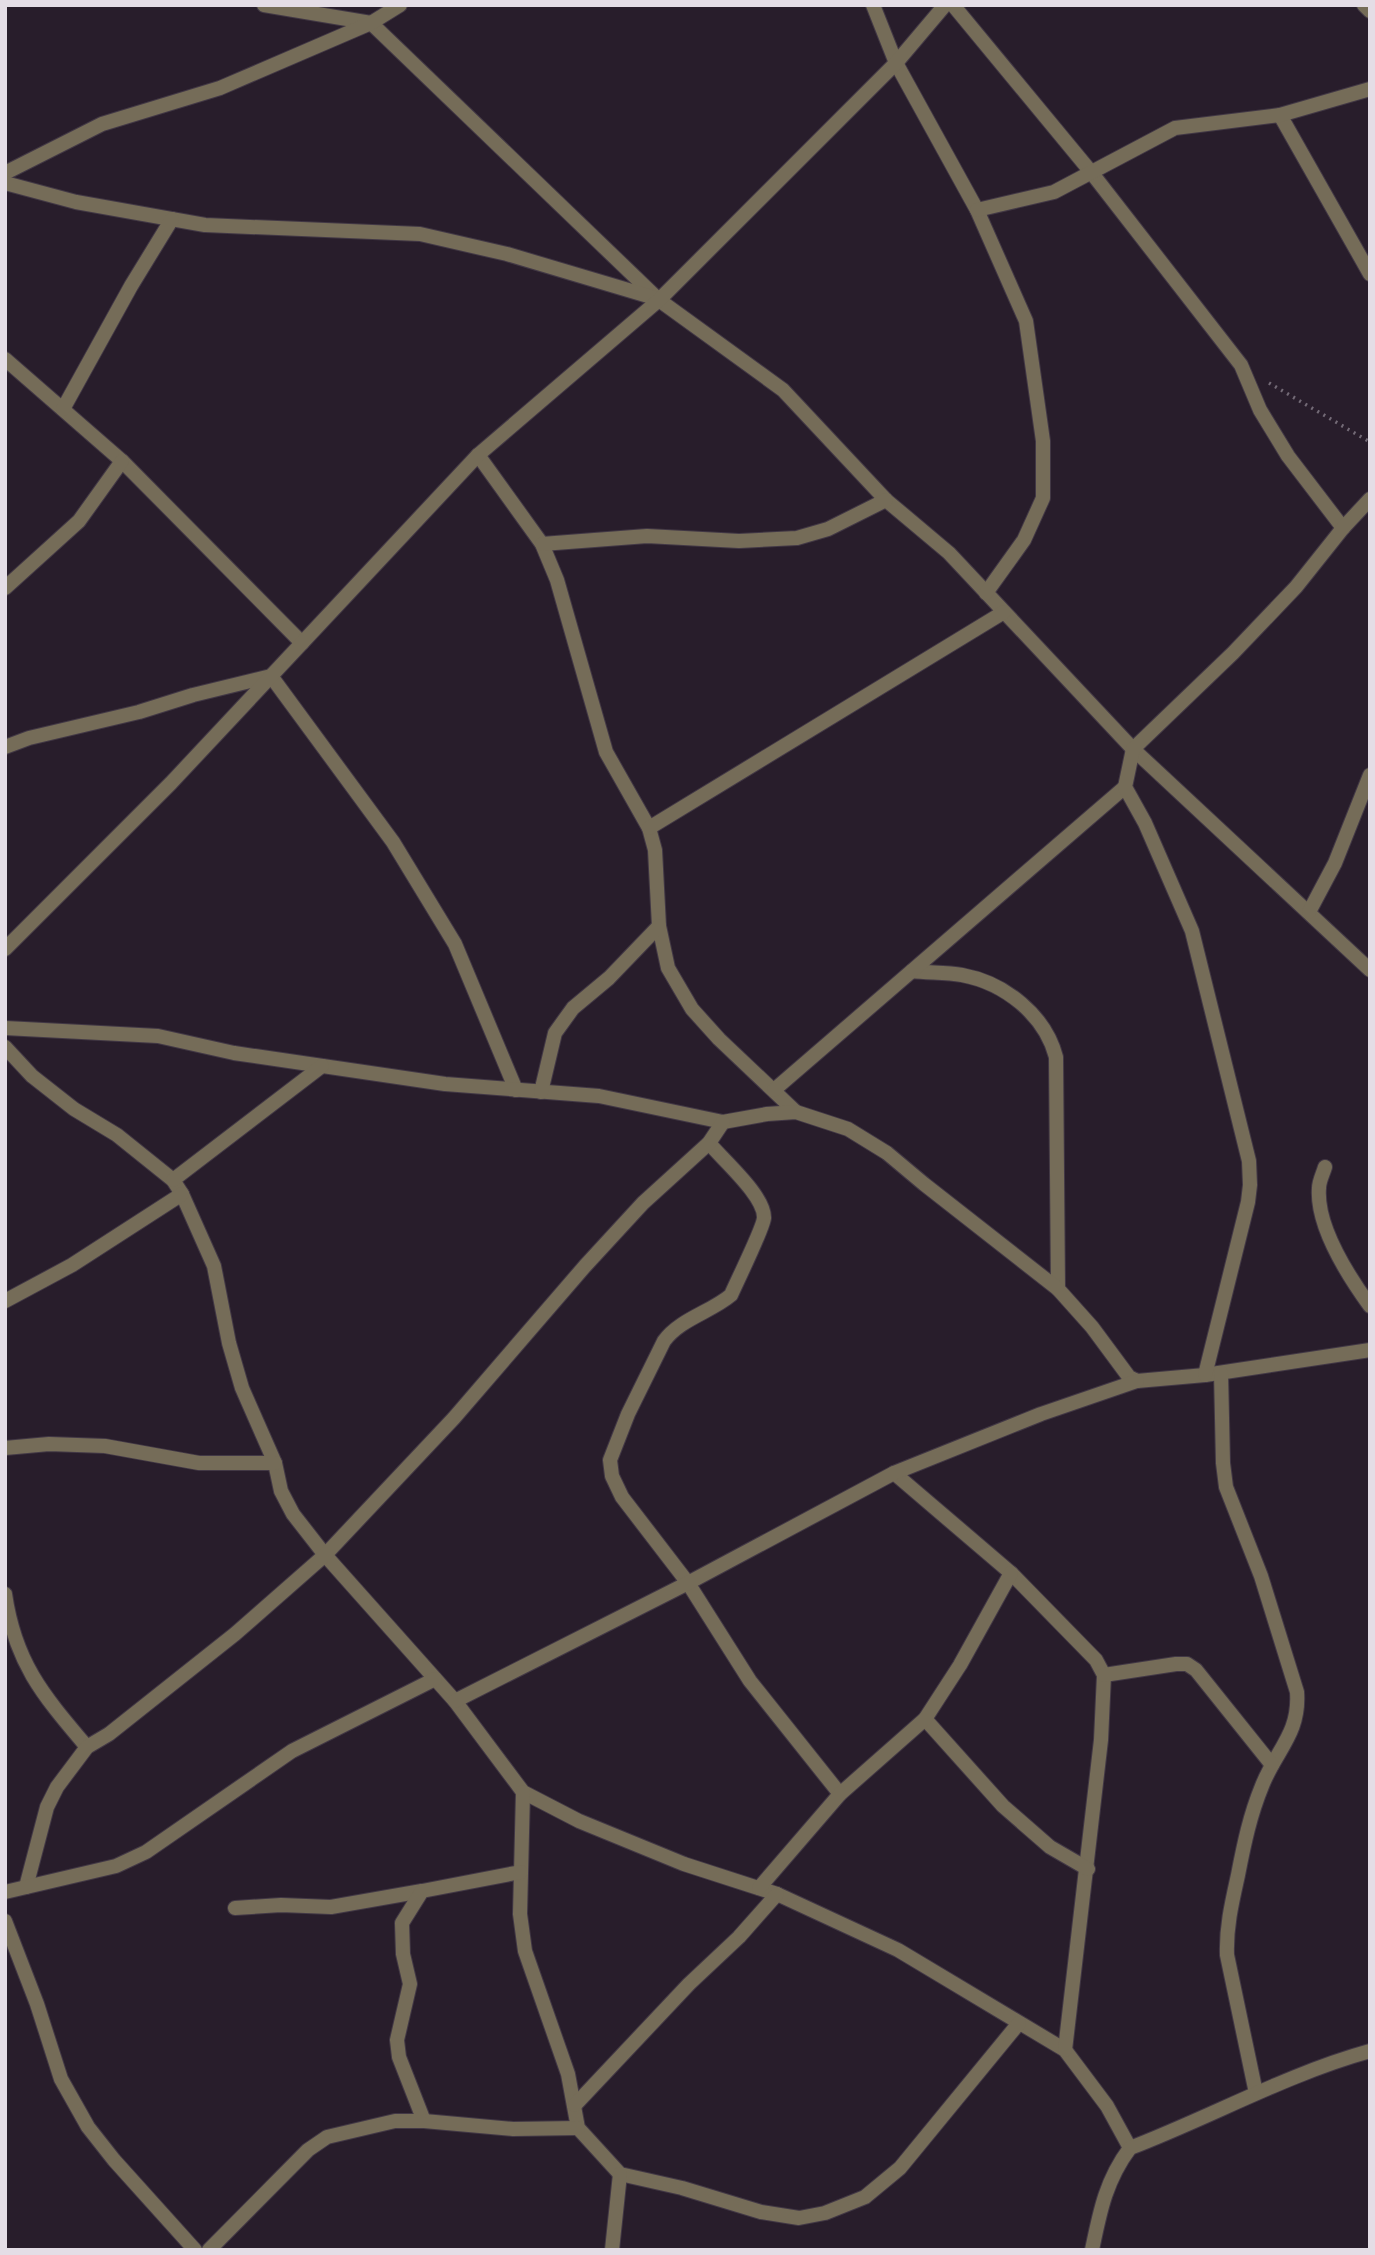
<svg xmlns="http://www.w3.org/2000/svg" width="1375" height="2255" viewBox="0 0 1375 2255" font-family="Literata,serif">
	<rect width="100%" height="100%" fill="#281d2b"/>
	<g fill="none" stroke-linecap="round" stroke-linejoin="round">
		<defs>
			<g id="minor">
				<polyline points="264,5 371,23 659,300 783,390 886,500 949,553 1133,749 1370,970"/>
				<polyline points="873,5 896,63 977,210 1026,321 1043,441 1043,498 1024,540 986,593"/>
				<polyline points="953,5 1091,172 1241,365 1260,410 1288,456 1343,528"/>
				<polyline points="1364,5 1370,11"/>
				<polyline points="1280,115 1370,274"/>
				<polyline points="5,173 102,124 220,88 371,23 400,5"/>
				<polyline points="5,183 76,202 205,225 420,234 507,254 655,298"/>
				<polyline points="977,210 1054,192 1175,128 1280,115 1370,89"/>
				<polyline points="5,359 122,461 302,643"/>
				<polyline points="63,409 131,286 172,219"/>
				<polyline points="478,455 542,544 557,580 606,752 649,828 655,850 659,926 668,968 692,1009 719,1039 796,1112"/>
				<polyline points="542,544 647,536 739,541 797,538 828,529 886,500"/>
				<polyline points="5,588 79,521 122,461"/>
				<polyline points="5,747 29,738 139,712 193,695 271,676 393,842 455,944 516,1090"/>
				<polyline points="649,828 1004,612"/>
				<polyline points="1309,912 1335,863 1370,775"/>
				<polyline points="5,949 171,783 478,455 659,300 896,63 945,5"/>
				<path d="M912,971C928,973 946,972 962,975C1005,983 1045,1015 1056,1057L1058,1289"/>
				<polyline points="5,1028 158,1036 234,1053 445,1084 599,1096 723,1122 767,1114 796,1112 848,1129 887,1153 924,1184 1058,1289 1092,1327 1129,1377 1137,1381 1205,1375 1370,1350"/>
				<polyline points="5,1047 32,1076 74,1109 117,1135 173,1180 182,1194 214,1266 229,1343 242,1388 275,1463 281,1491 293,1514 325,1555 455,1701 523,1792 579,1821 684,1864 777,1894 898,1950 1065,2050 1107,2106 1130,2148"/>
				<polyline points="774,1090 1125,787"/>
				<polyline points="541,1092 555,1033 573,1008 609,978 659,926"/>
				<path d="M709,1143C723,1160 765,1196 764,1218C763,1229 737,1281 731,1295C711,1312 680,1319 664,1341L628,1414L610,1460L612,1476L622,1497L688,1583L750,1681L840,1794"/>
				<path d="M1325,1167C1323,1174 1319,1181 1319,1188C1316,1226 1349,1277 1370,1306"/>
				<polyline points="173,1180 322,1066"/>
				<polyline points="5,1301 72,1265 182,1194"/>
				<path d="M1221,1373L1223,1463L1226,1487L1261,1576L1297,1692C1300,1734 1276,1750 1262,1786C1250,1815 1244,1844 1238,1875C1232,1902 1226,1927 1227,1955L1256,2093"/>
				<polyline points="1205,1375 1248,1202 1250,1185 1249,1161 1192,931 1145,823 1125,787 1133,749 1233,653 1296,587 1343,528 1370,499"/>
				<polyline points="5,1448 49,1444 105,1446 199,1463 275,1463"/>
				<polyline points="894,1473 1011,1573 1096,1660 1104,1675 1101,1740 1065,2050"/>
				<path d="M5,1594C15,1663 43,1695 87,1747"/>
				<polyline points="1104,1675 1176,1664 1187,1664 1196,1670 1272,1765"/>
				<polyline points="455,1701 688,1583 894,1473 1041,1414 1137,1381"/>
				<polyline points="925,1719 1003,1806 1050,1847 1088,1869"/>
				<polyline points="523,1792 520,1914 525,1951 568,2074 578,2128 620,2174 682,2188 761,2212 799,2218 825,2213 865,2197 900,2168 1019,2023"/>
				<polyline points="26,1887 47,1807 57,1787 87,1747 109,1734 235,1634 325,1555 454,1418 585,1266 643,1203 709,1143 723,1122"/>
				<polyline points="759,1888 840,1794 925,1719 960,1665 1011,1573"/>
				<polyline points="5,1892 116,1866 146,1852 292,1751 435,1679"/>
				<polyline points="235,1908 281,1905 331,1907 422,1891"/>
				<polyline points="5,1921 37,2004 61,2079 88,2127 114,2160 195,2250"/>
				<polyline points="575,2105 689,1984 739,1937 777,1894"/>
				<polyline points="424,2121 399,2057 397,2040 410,1984 403,1954 402,1923 422,1891 521,1872"/>
				<polyline points="209,2250 308,2150 327,2137 395,2121 424,2121 513,2129 578,2128"/>
				<polyline points="612,2250 620,2174"/>
				<path d="M1092,2250C1100,2211 1106,2180 1130,2148C1211,2117 1287,2074 1370,2051"/>
			</g>
		</defs>
		<!-- minor casing -->
		<use href="#minor" stroke="#423845" stroke-width="16"/>
		<!-- path -->
		<polyline stroke="#736a76" stroke-width="3.5" stroke-dasharray="2 5" stroke-linecap="butt" points="1269,383 1370,442"/>
		<!-- minor -->
		<use href="#minor" stroke="#756c58" stroke-width="14"/>
	</g>
	<!-- border -->
	<rect width="1375" height="2255" fill="none" stroke="#e4dde6" stroke-width="14"/>
</svg>
